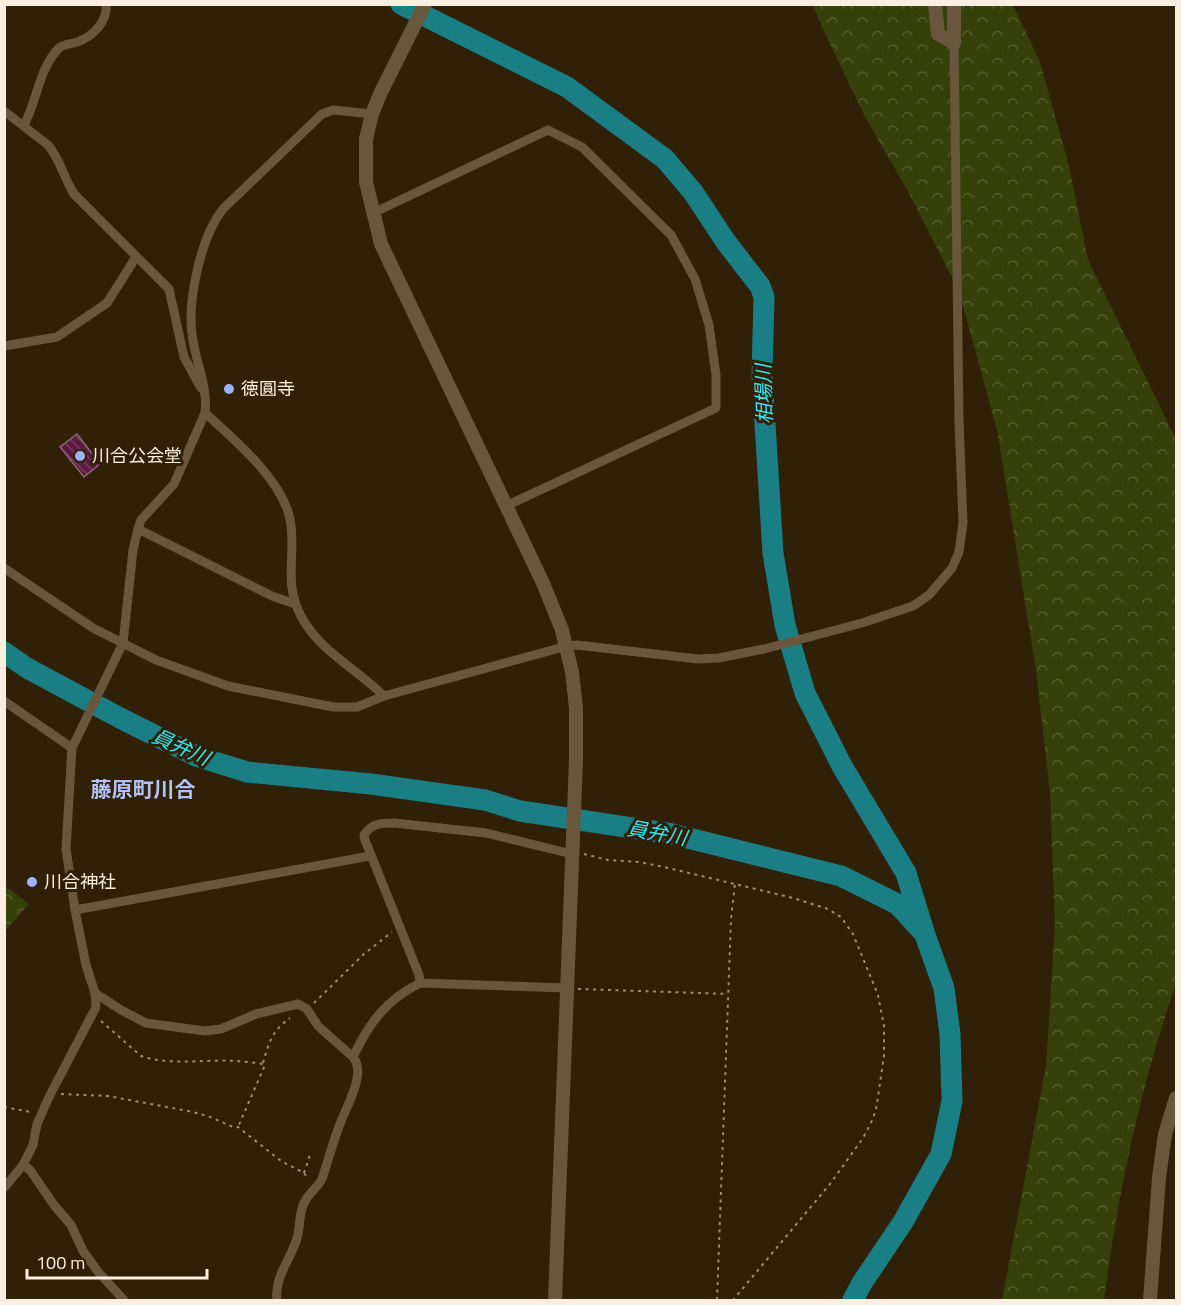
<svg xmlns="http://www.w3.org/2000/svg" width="1181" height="1305" viewBox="0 0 1181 1305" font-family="'Titillium Web','Noto Sans JP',sans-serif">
	<defs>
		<pattern id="forest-crowns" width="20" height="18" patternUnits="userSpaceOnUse" patternTransform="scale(1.5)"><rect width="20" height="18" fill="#364009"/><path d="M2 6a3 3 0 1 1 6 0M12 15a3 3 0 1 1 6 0" fill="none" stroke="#545c2c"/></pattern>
		<pattern id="building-back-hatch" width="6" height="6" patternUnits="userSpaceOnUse" patternTransform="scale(1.5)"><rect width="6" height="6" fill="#5d1a40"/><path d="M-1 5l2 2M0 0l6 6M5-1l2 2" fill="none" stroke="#753c5b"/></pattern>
	</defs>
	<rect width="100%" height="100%" fill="#302007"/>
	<!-- forest -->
	<g fill="url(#forest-crowns)">
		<path d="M813,5H1013L1040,62L1069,166L1088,260L1174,435L1176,444V984C1140,1087 1118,1193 1104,1300H1002L1046,1066L1055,926L1050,793L1036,670L997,430L959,291L910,195L864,115L822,27Z"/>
		<polygon points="4,885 29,904 5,931 4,931"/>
	</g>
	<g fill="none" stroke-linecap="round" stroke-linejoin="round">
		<!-- river -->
		<g stroke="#1a7e85" stroke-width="21">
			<polyline points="401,4 567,87 665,159 693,192 726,242 760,286 764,297 762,375 773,553 785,625 805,693 842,766 906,873 925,935 944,988 950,1034 952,1101 941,1154 903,1222 862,1283 853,1300"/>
			<polyline points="4,652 27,668 120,718 196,756 247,772 371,784 485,800 520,811 672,834 841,876 897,904 921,930"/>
		</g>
	</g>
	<!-- building -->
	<polygon fill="url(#building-back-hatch)" stroke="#876776" stroke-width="1.5" points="77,434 100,464 84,477 60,447"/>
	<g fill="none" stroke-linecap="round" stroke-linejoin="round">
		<!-- path -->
		<g stroke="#9a8d79" stroke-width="2" stroke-dasharray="3 4.5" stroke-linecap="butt">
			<polyline points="584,854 608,860 639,862 664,867 793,898 828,909 841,917 853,934 878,995 884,1026 884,1056 876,1110 871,1123 863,1138 830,1184 733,1300"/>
			<polyline points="578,989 728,994"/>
			<polyline points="314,1003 364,954 392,932"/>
			<path d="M101,1021L141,1056C170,1066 206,1059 237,1061C246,1062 256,1062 265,1065L238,1127"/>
			<path d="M263,1063C269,1042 272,1031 290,1018"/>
			<polyline points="61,1094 108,1096 188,1111 208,1116 233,1127 238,1127 281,1161 304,1173 308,1179"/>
			<polyline points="4,1107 31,1112"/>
			<polyline points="304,1173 310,1155"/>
			<polyline points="717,1300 731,919 735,884"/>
		</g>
		<!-- street -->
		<g stroke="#68573d" stroke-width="9">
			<path d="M4,111L48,145C60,159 64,178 74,194L169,289L184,357L201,388"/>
			<path d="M24,125C37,101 39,68 59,48C64,44 71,44 77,42C92,37 108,22 106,4"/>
			<polyline points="373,213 548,130 582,147 671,235 695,279 709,325 716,375 716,408 506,506"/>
			<polyline points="4,346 57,337 107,303 136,257"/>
			<path d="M205,413C235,440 282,480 290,519C297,555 282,582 302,618C320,651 358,670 384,696"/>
			<polyline points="138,529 272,596 295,604"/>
			<polyline points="4,568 93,628 156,660 228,686 333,707 357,707 384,696 567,646 577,645 698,659 719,658 764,649 862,623 913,606 929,595 952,568 959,552 963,523 959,421 954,43"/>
			<polyline points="4,701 72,748"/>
			<polyline points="75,910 370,856"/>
			<path d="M420,983L419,975L365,840L364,835C372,823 381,823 394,823L486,833L572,854"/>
			<path d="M95,993L121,1010L146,1023L205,1031L221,1029L256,1014L298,1004L307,1009L318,1026L353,1057C369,1023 386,1000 420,983L566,988"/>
			<polyline points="23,1165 30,1170 54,1205 71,1225 83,1251 99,1273 124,1300"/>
			<path d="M4,1188L23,1165L33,1145L37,1124L49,1097L96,1007L95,993L86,965L75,910L66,849L72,748L123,643L133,550L138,529L141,520L174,484L205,413C208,388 197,365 193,341C186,305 200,238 223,209L322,114L333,110L372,114"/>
			<path d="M277,1300C274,1277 291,1259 297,1238C301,1225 298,1213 305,1201C309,1193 318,1187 322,1179C328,1161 333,1142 340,1124C346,1107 367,1073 353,1057"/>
		</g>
		<!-- secondary -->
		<g stroke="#68573d" stroke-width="14">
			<polyline points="425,4 381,92 372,114 366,139 366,182 381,244 543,583 562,630 572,672 576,708 576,760 555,1300"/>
			<polyline points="935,4 938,34 954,43 954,4"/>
			<polyline points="1150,1300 1159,1178 1165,1134 1176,1098"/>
		</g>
	</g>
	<!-- markers -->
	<g fill="#9fb3fd" stroke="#302007" stroke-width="2">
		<circle cx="229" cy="389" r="6"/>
		<circle cx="80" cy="456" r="6"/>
		<circle cx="32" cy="882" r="6"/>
	</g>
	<g text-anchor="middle" stroke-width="6" stroke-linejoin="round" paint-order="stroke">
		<!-- poi labels -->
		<g font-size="18" fill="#f9eedf" stroke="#302007" text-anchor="start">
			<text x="241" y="395">徳圓寺</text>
			<text x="92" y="462">川合公会堂</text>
			<text x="44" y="888">川合神社</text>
		</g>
		<!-- water labels -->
		<g font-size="20" font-style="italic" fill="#32e9f6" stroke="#302007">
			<text transform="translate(764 394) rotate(-92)" y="7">相場川</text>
			<text transform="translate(181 747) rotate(24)" y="7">員弁川</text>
			<text transform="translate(657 833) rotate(10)" y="7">員弁川</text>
		</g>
		<!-- quarter labels -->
		<g font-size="21" font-weight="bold" fill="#b2c2f9" stroke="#302007">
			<text x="143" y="797">藤原町川合</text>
		</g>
	</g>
	<!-- border -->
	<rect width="1181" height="1305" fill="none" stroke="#f9eedf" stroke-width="12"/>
	<!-- scale -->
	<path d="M27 1269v9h180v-9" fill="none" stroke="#f9eedf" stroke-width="3"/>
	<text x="36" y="1269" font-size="18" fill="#f9eedf" stroke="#302007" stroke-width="4.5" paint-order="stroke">100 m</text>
</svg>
